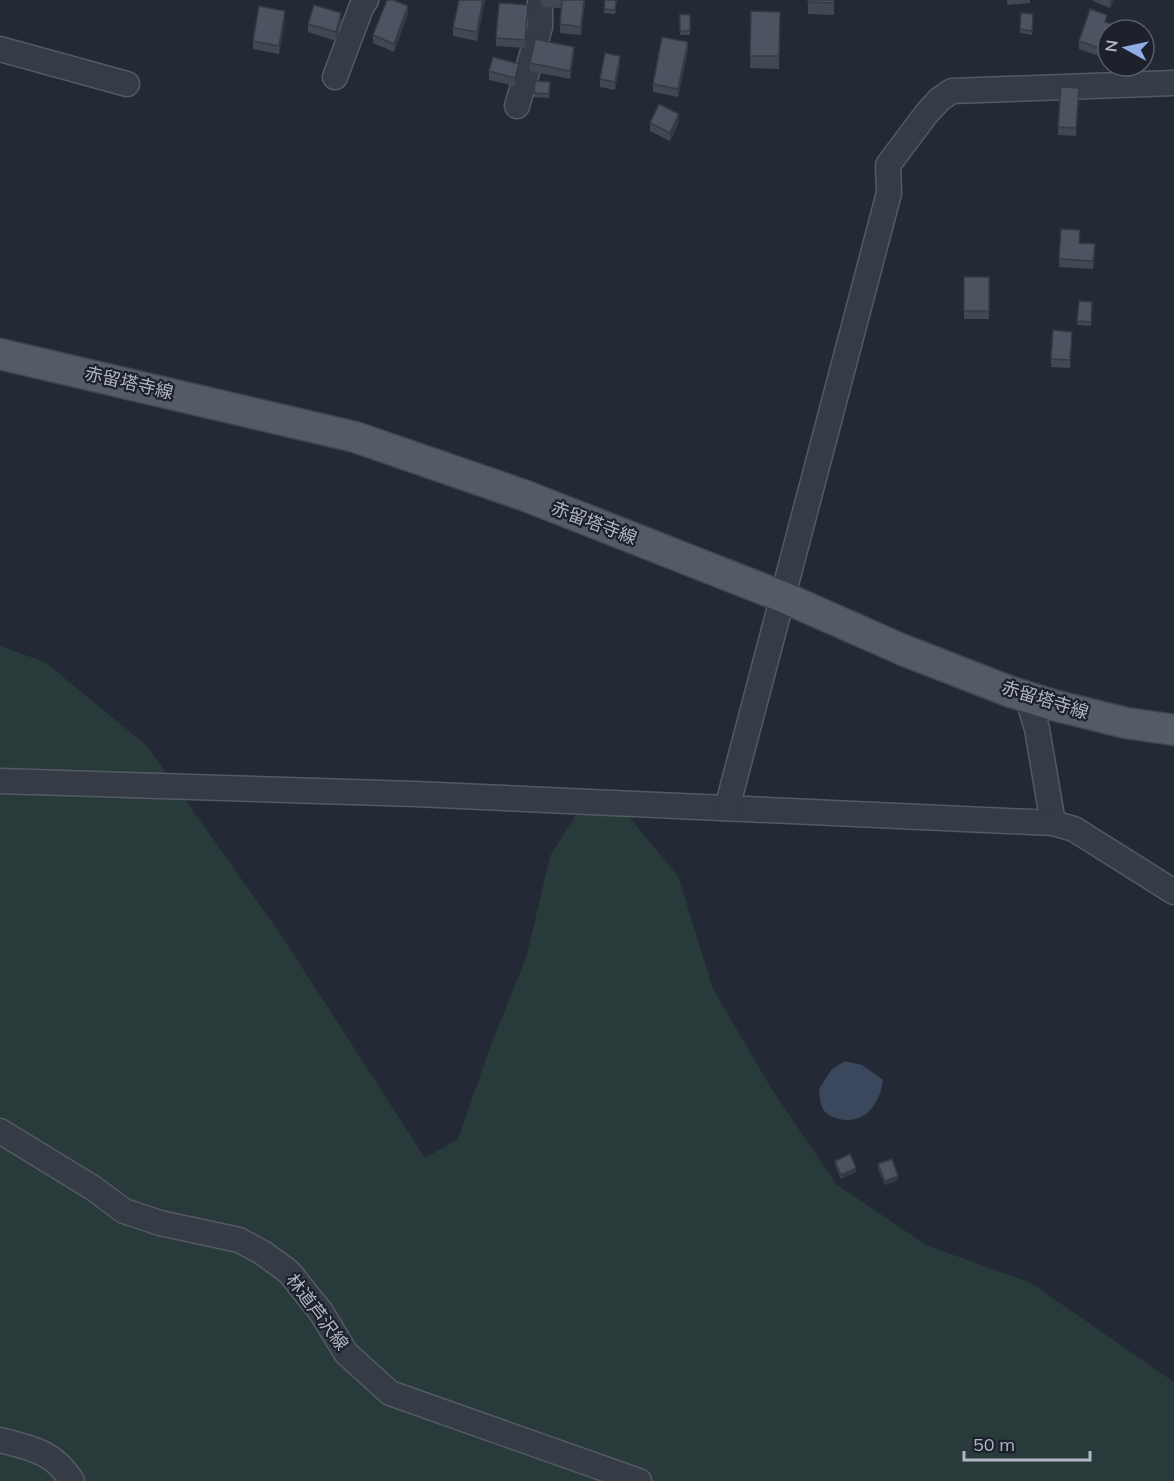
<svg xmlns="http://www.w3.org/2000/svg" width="1174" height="1481" viewBox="0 0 1174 1481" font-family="Mulish,'Noto Sans JP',sans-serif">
	<rect width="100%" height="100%" fill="#232a35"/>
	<!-- green -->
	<polygon fill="#293a3a" points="0,646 45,662 147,746 281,935 425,1158 458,1139 491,1045 527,955 550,856 577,813 629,817 678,876 713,989 771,1088 836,1184 926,1245 1031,1283 1174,1382 1174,1481 0,1481"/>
	<!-- water -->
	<path fill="#3a475c" d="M845,1061L862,1065L883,1080C880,1103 866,1125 839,1119C833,1117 826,1115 823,1109C820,1104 820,1095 819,1089L832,1069Z"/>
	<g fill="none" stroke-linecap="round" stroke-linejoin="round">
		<defs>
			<g id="minor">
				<polyline points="0,49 127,84"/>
				<polyline points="335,77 361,8 366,0"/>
				<polyline points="517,106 540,27 540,0"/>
				<polyline points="1027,696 1037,729 1053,823"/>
				<polyline points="0,781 415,794 1053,823 1074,829 1174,892"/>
				<polyline points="727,808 889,193 888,165 927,113 940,99 952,91 1174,83"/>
				<polyline points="0,1131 93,1188 124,1211 160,1223 239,1240 263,1253 289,1272 321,1312 346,1353 390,1393 639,1481"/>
				<path d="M0,1440C31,1448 53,1451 72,1481"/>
			</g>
			<polyline id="major" points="0,354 355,437 526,496 783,597 903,650 1011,692 1053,705 1126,723 1174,730"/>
		</defs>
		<!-- minor casing -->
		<use href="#minor" stroke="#545a64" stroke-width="27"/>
		<!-- major casing -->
		<use href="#major" stroke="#40454f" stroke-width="33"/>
		<!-- minor -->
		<use href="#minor" stroke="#363c46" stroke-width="24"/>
		<!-- major -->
		<use href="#major" stroke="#545b66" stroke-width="30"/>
	</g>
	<!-- wall -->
	<g fill="#414853">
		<polygon points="459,0 485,0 477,41 453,36 453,28"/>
		<polygon points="541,0 561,0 561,8 541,7"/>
		<polygon points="585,0 581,35 560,33 560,24"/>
		<polygon points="605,0 617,0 615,14 604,13"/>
		<polygon points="808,0 834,0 834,15 808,14"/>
		<polygon points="1007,0 1030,0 1030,3 1007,5"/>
		<polygon points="1091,0 1114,0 1110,8"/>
		<polygon points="751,11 780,12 779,69 750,68"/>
		<polygon points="408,14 394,52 373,43 373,35"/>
		<polygon points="528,14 525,48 496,46 496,38"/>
		<polygon points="680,14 690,15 690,35 680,35"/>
		<polygon points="1033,18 1032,35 1020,33 1020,29"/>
		<polygon points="285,19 279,54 253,49 253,41"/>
		<polygon points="341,21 336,41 308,32 308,24"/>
		<polygon points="1107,23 1111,30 1108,30 1108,40 1102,57 1079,49 1079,41"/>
		<polygon points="688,50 678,97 653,92 653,84"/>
		<polygon points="574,55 570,79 530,71 530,63"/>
		<polygon points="620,64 615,90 600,87 600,79"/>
		<polygon points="489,71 519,72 515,86 489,80"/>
		<polygon points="550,82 549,98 534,97 534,93"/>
		<polygon points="1079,96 1076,136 1058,135 1058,127"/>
		<polygon points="679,122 670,141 650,131 650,123"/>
		<polygon points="1080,243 1095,253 1093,269 1059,267 1059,259"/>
		<rect x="964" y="277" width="25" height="42"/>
		<polygon points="1079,301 1092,302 1091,326 1077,325"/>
		<polygon points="1072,340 1070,368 1051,367 1051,359"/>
		<polygon points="835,1161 856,1172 841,1179 835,1165"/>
		<polygon points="878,1164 898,1180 885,1185 878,1168"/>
	</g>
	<!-- shaded-wall -->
	<g fill="#353b44">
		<polygon points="483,0 485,0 477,41 477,32"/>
		<polygon points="584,0 585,0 581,35 581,27"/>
		<polygon points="1110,0 1114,0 1110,8"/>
		<polygon points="408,6 408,14 394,52 394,44"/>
		<polygon points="285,11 285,19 279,54 279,46"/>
		<polygon points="341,13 341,21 336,41 336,32"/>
		<polygon points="1108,32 1108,40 1102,57 1102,49"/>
		<polygon points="688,42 688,50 678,97 678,89"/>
		<polygon points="574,47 574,55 570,79 570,71"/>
		<polygon points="620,56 620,64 615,90 615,82"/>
		<polygon points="519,64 519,72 515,86 515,78"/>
		<polygon points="679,114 679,122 670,141 670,133"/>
		<polygon points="856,1168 856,1172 841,1179 841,1175"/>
		<polygon points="898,1176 898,1180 885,1185 885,1181"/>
	</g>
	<!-- building -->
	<g fill="#4c5461" stroke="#353b44" stroke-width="1.5">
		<polygon points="387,0 393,0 408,6 394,44 373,35"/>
		<polygon points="459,0 483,0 477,32 453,28"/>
		<polygon points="562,0 584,0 581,27 560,24"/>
		<polygon points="605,0 616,0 615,10 604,9"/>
		<polygon points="808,0 834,0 834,3 808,2"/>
		<polygon points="499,3 528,5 525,40 496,38"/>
		<polygon points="314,5 341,13 336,32 308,24"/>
		<polygon points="259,6 285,11 279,46 253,41"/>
		<polygon points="1090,9 1107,15 1105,22 1111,24 1102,49 1079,41"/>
		<polygon points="751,11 780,12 779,56 750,56"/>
		<polygon points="1021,13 1033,14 1032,31 1020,29"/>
		<polygon points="680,14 690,15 690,31 680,31"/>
		<polygon points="662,37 688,42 678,89 653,84"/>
		<polygon points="535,39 574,47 570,71 530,63"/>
		<polygon points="605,53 620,56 615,82 600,79"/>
		<polygon points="493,57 519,64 515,78 489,71"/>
		<polygon points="535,81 550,82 549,94 534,93"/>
		<polygon points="1061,87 1079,88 1076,128 1058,127"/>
		<polygon points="659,104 679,114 670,133 650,123"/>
		<polygon points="1061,229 1080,230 1079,243 1095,244 1093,261 1059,259"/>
		<rect x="964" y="277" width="25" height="34"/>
		<polygon points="1079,301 1092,302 1091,322 1077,321"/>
		<polygon points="1053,330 1072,332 1070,360 1051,359"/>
		<polygon points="850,1154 856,1168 841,1175 835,1161"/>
		<polygon points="892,1159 898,1176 885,1181 878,1164"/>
	</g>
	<g text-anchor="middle" stroke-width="4.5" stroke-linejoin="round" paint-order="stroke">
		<!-- street labels -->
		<g font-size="18" fill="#b1b7c2" stroke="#1c212b">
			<text transform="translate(129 383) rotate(13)" y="6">赤留塔寺線</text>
			<text transform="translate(594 523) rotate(21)" y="6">赤留塔寺線</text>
			<text transform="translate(1045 700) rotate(17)" y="6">赤留塔寺線</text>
			<text transform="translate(317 1312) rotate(53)" y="6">林道芦沢線</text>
		</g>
	</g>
	<!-- north arrow -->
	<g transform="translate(1126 48) rotate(278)"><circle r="28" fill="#1c212b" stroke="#585d67" stroke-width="1.5"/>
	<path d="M0-4.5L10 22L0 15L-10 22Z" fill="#8faee9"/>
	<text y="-9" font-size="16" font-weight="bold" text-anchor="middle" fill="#b1b7c2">N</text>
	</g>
	<!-- scale -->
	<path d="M964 1451v9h126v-9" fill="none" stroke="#b1b7c2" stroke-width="3"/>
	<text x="973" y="1451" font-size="18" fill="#b1b7c2" stroke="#1c212b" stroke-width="4.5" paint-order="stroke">50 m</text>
</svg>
